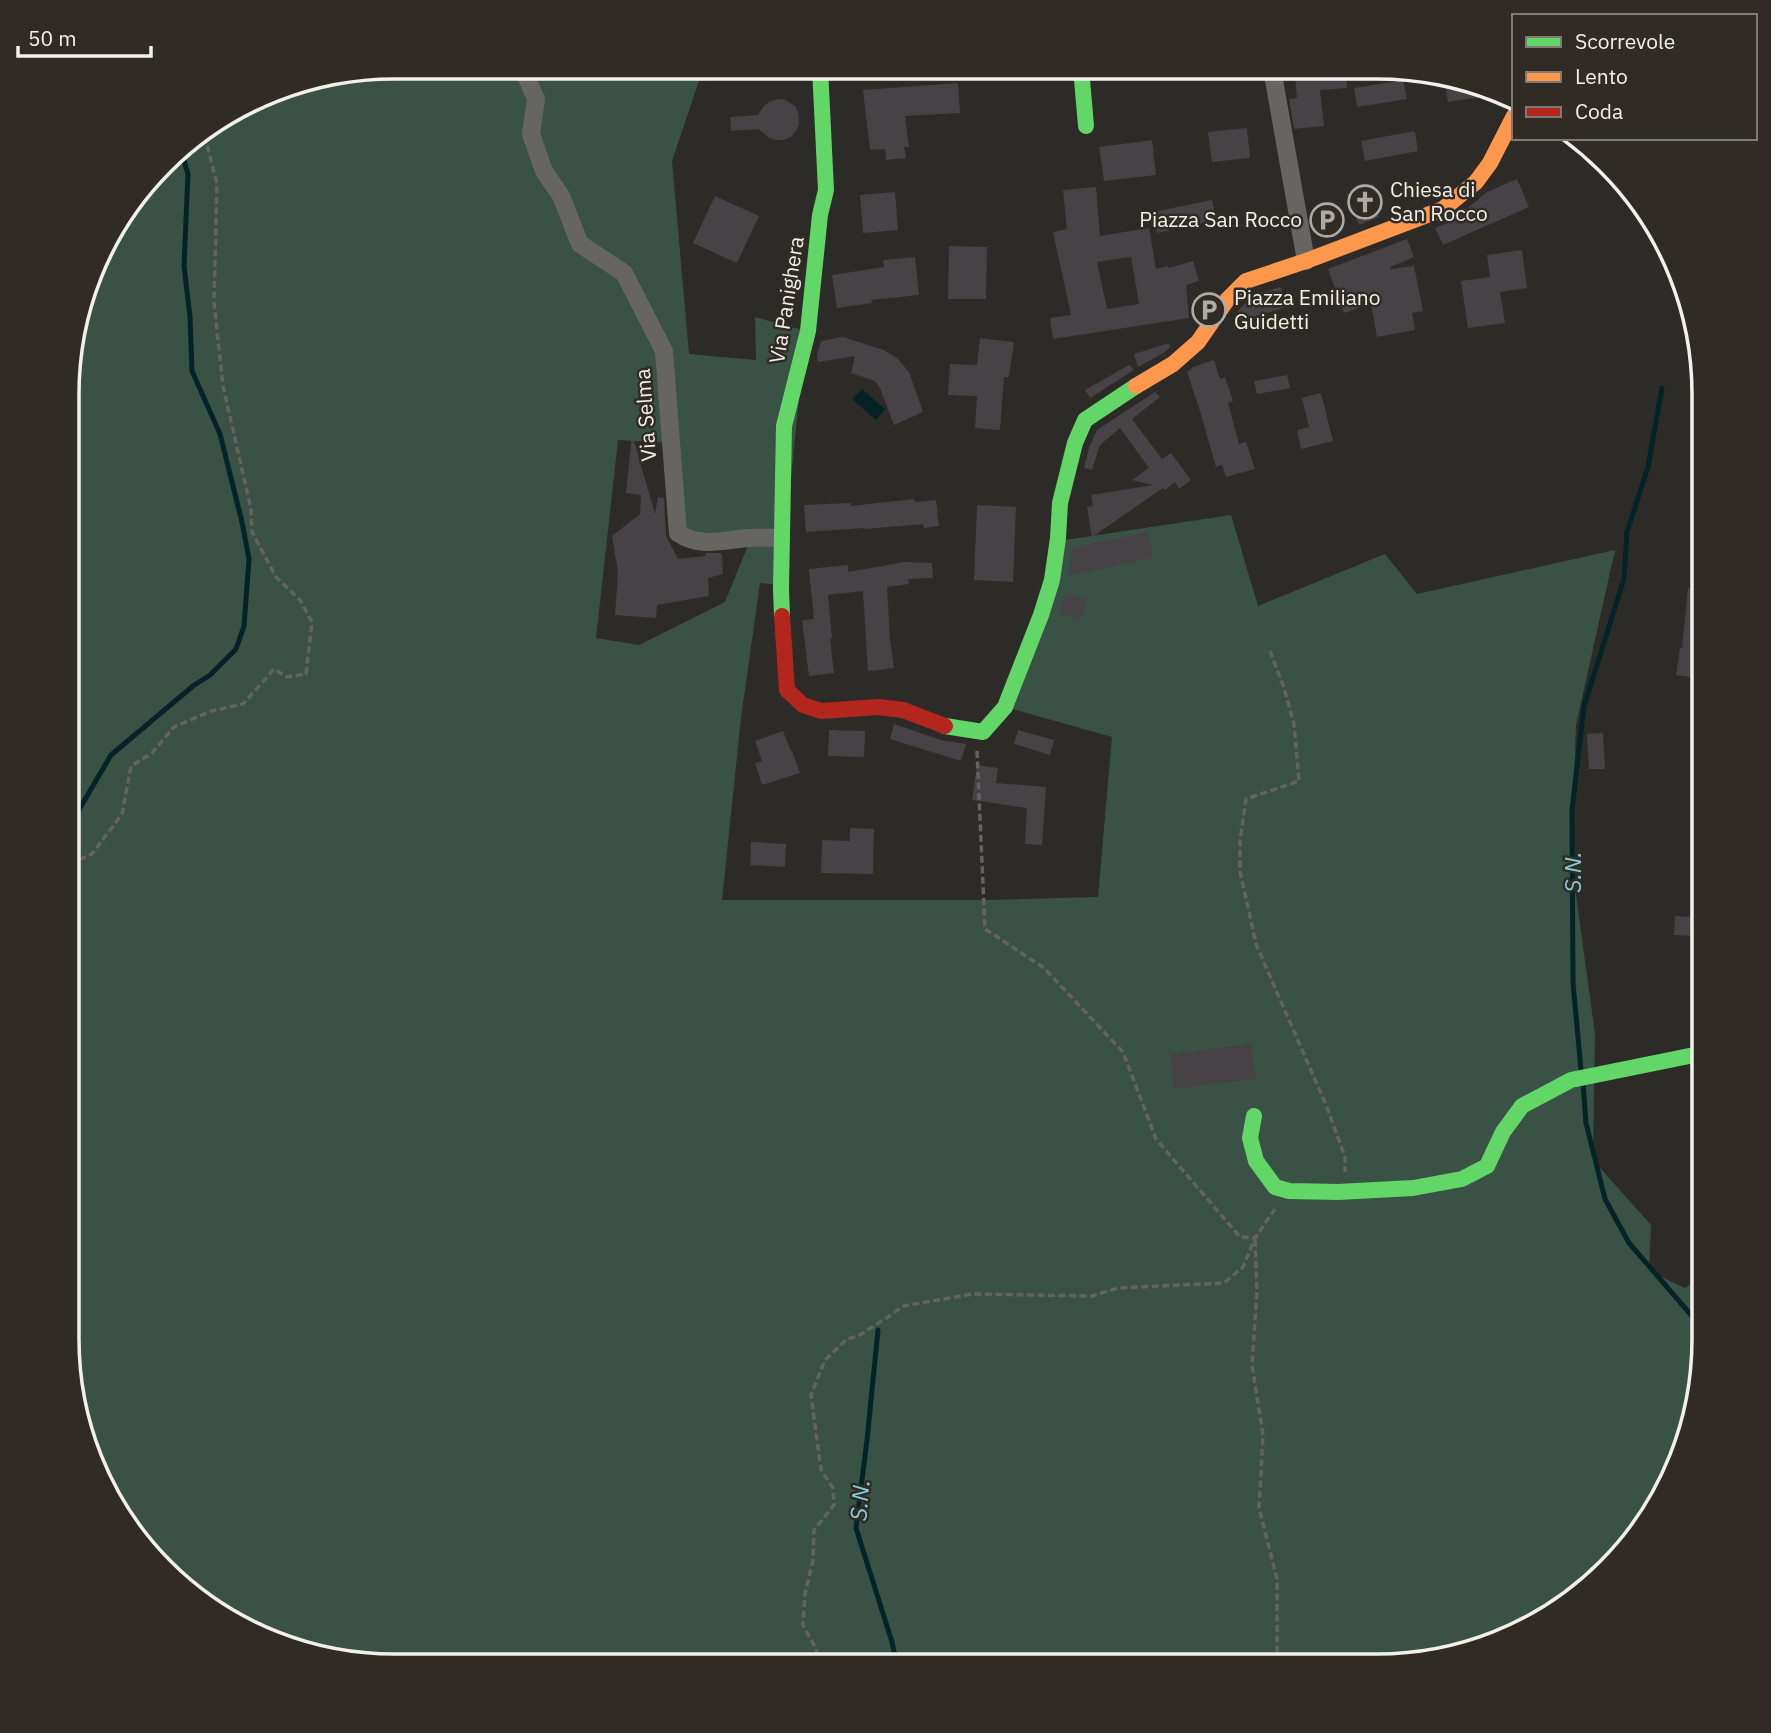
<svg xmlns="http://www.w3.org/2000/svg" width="1771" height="1733" viewBox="0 0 1771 1733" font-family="'IBM Plex Sans',sans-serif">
	<rect width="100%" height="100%" fill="#2d2b28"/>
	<!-- green -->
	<path fill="#395245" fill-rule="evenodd" d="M394,67H724L725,79L699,81L672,161L689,354L756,360L755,317L806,331L780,585L760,583L741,718L722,900H987L1098,897L1112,737L1009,708L1065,540L1231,515L1258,606L1385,554L1417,594L1615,550L1576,725L1572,842L1573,873L1595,1034L1593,1160L1651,1225L1649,1271L1685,1288L1704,1275V1360L1671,1484L1577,1599L1483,1649L1398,1666H373L249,1633L134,1539L91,1464L67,1360L73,330L110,231L178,147L288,84ZM618,440L671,443L678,533L751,538L725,602L639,645L596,638Z"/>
	<!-- water -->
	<polygon fill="#042327" points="862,389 885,409 876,420 852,399"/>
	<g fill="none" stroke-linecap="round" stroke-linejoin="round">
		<!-- stream -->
		<g stroke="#042327" stroke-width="5">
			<polyline points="70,825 111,755 193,686 210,675 236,649 244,626 249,559 242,522 220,434 192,371 190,317 184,266 188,174 180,147"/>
			<polyline points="1581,1070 1573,983 1572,810 1584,706 1624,579 1627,532 1648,467 1662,388"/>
			<polyline points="1583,1083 1586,1123 1605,1199 1629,1243 1704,1330"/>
			<polyline points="878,1330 867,1440 856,1528 892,1642 897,1666"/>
		</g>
	</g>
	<!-- building -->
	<g fill="#464246" fill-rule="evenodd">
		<polygon points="1346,69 1347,88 1320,90 1324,126 1294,129 1289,99 1297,98 1295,76"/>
		<polygon points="1444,78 1496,95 1448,102"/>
		<polygon points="1403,80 1407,99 1357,107 1354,88"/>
		<polygon points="958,83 960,113 905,116 909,147 904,147 906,158 886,160 885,149 870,150 863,90"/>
		<polygon points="779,99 786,100 795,106 798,113 799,123 797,130 791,137 784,140 776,140 769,138 759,129 731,131 730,117 758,115 764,106 770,101"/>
		<polygon points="1247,128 1250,158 1212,162 1208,132"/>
		<polygon points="1415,131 1418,151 1365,161 1361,141"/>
		<polygon points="1152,140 1156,175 1104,181 1099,147"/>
		<polygon points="1517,179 1529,207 1443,245 1435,228 1452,221 1487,192"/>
		<polygon points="1373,184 1383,209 1377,211 1379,217 1359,225 1347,194"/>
		<path d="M1096,187L1100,236L1149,228L1156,269L1168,266L1169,268L1193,261L1199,281L1186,285L1189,318L1053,339L1050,318L1071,315L1053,232L1067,229L1063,190ZM1131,257L1139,304L1107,309L1097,262Z"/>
		<polygon points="895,192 898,230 863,233 860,195"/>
		<polygon points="715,196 759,216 737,263 693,243"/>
		<polygon points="1212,200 1216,220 1157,233 1153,212"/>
		<polygon points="1407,239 1414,257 1390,267 1391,269 1414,266 1423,311 1412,313 1415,330 1377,337 1371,304 1344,313 1328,269"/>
		<polygon points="949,246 987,247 986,299 948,299"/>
		<polygon points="1522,250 1527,288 1500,292 1505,323 1468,328 1461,281 1490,277 1487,255"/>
		<polygon points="915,257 919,295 871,300 872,303 837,308 832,275 884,267 883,260"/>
		<polygon points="1281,287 1287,307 1239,321 1237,312 1253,295"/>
		<polygon points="843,337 887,351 885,351 897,358 909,372 923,412 894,425 880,388 875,381 851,373 855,356 818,362 817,356 821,341"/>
		<polygon points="980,338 1014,342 1009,377 1004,377 1000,430 975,428 977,396 948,395 950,364 977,365"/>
		<polygon points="1169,343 1170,347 1165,352 1138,367 1134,354"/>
		<polygon points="1214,360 1220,379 1225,377 1233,401 1228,403 1239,444 1246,442 1255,469 1226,477 1222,465 1216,467 1200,411 1187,372 1193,367"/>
		<polygon points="1129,365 1134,370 1090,398 1085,390"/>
		<polygon points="1287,375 1290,388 1257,394 1254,381"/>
		<polygon points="1155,392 1160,397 1132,419 1162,459 1171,453 1191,480 1179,489 1175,482 1165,490 1163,488 1092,537 1087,507 1093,506 1091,495 1153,485 1132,480 1149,468 1120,428 1100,445 1092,470 1084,468 1089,448 1097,430"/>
		<polygon points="1321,393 1333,441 1301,449 1297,430 1309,427 1302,398"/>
		<polygon points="632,434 655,514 658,497 664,498 666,536 678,559 705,556 706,553 722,553 723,574 708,578 709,596 657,605 656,618 615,615 618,572 612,536 640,514 641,495 626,493"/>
		<polygon points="914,499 915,502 936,500 939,526 924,528 923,524 865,529 865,528 806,532 804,505 851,503 851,506"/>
		<polygon points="977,505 1016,507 1013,582 974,580"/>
		<polygon points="1148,532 1153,558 1068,576 1072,548"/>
		<polygon points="905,562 932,563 933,578 908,579 909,584 887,587 890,639 894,668 868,671 863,591 828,595 832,638 830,639 834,673 809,676 802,620 814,619 809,569 848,565 848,572"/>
		<polygon points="1688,588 1704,590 1702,611 1704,611 1704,640 1701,640 1697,678 1676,675 1680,648 1682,648"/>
		<polygon points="1066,593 1087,600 1081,620 1059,613"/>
		<polygon points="894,724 941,740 966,744 961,761 890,739"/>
		<polygon points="829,730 865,731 864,757 828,756"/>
		<polygon points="1018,730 1054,740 1050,755 1014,744"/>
		<polygon points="783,731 791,751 792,751 800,773 762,785 755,763 762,761 755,741"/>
		<polygon points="1603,733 1605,769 1589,769 1587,734"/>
		<polygon points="977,765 998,768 996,783 1046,787 1042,845 1025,844 1027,808 972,800"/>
		<polygon points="850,828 874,829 873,874 821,873 822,840 850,841"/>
		<polygon points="751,842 786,844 785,867 750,865"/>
		<polygon points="1675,916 1694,917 1693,936 1674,935"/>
		<polygon points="1251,1044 1256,1079 1174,1089 1170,1054"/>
	</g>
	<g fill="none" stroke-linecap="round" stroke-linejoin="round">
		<!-- path -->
		<g stroke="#63625f" stroke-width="3.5" stroke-dasharray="7 3.5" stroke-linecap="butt">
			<polyline points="1270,651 1284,688 1294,724 1299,781 1246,799 1240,841 1240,871 1256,944 1326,1105 1345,1157 1345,1172"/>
			<polyline points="977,751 985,929 1044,968 1123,1052 1156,1139 1240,1237 1255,1238 1275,1209"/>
			<polyline points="70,864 92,854 122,814 131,766 152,753 174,727 211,711 243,704 274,669 287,677 306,674 312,622 300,600 276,577 252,532 251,509 223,386 214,302 217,184 204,133"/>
			<polyline points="1255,1240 1257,1291 1252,1365 1263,1435 1259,1508 1277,1579 1277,1649 1281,1666"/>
			<polyline points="821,1666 816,1649 803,1625 805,1594 813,1560 814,1530 834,1505 833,1488 821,1470 811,1395 825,1360 847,1339 858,1336 891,1315 903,1306 973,1294 1092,1296 1118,1288 1224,1283 1243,1267 1255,1238"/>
		</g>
		<!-- street -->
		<g stroke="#676562" stroke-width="18">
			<path d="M522,67L536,99L531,134L544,171L561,196L580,244L624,273L664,351L678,533C700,548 723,540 748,538C759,537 770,538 781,538"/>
			<polyline points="1272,69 1306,261"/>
		</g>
		<!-- fast -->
		<g stroke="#63d668" stroke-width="16">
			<polyline points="1081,68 1086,126"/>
			<polyline points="782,616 781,589 784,426 808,331 820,215 826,190 820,68"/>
			<polyline points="945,726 983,732 1005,707 1041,615 1052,580 1058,538 1060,503 1075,443 1085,420 1136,386"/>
			<polyline points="1254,1116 1250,1138 1256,1161 1275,1187 1289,1191 1338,1192 1413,1188 1462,1179 1487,1166 1503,1132 1522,1106 1571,1080 1704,1053"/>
		</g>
		<!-- slow -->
		<polyline stroke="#ff974d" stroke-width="16" points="1136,386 1173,364 1198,342 1227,300 1246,281 1306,261 1443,209 1476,182 1490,163 1514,116"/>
		<!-- jam -->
		<polyline stroke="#b3261e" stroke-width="16" points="782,616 787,690 803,705 821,711 878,707 903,710 945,726"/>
	</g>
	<!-- icons -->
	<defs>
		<symbol id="church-ring" viewBox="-11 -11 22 22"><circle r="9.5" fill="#302c25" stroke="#aeaba7" stroke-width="1.5"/><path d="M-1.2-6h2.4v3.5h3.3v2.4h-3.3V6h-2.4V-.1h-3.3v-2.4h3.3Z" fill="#aeaba7"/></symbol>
		<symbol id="parking-ring" viewBox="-11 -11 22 22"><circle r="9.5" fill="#302c25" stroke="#aeaba7" stroke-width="1.5"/><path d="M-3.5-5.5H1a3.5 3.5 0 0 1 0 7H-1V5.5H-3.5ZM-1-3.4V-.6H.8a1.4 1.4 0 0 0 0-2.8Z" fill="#aeaba7"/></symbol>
	</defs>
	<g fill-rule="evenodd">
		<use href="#church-ring" x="1346" y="183" width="38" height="38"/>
		<use href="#parking-ring" x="1308" y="201" width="38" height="38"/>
		<use href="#parking-ring" x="1190" y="291" width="38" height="38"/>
	</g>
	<g text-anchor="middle" stroke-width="5" stroke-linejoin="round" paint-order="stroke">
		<!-- poi labels -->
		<g font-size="21" fill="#f3f0eb" stroke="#302c25" text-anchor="start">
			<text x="1390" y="197">Chiesa di<tspan x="1390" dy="24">San Rocco</tspan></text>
			<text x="1302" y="227" text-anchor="end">Piazza San Rocco</text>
			<text x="1234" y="305">Piazza Emiliano<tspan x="1234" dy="24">Guidetti</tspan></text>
		</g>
		<!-- street labels -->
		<g font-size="21" fill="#f3f0eb" stroke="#302c25">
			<text transform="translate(787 300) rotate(-81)" y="7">Via Panighera</text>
			<text transform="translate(646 415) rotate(-94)" y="7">Via Selma</text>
		</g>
		<!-- water labels -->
		<g font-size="23" font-style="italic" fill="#80d0dd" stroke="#302c25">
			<text transform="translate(1573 872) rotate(-90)" y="8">S.N.</text>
			<text transform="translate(860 1500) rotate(-85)" y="8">S.N.</text>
		</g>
	</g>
	<!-- crop -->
	<path d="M0 0H1771V1733H0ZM394 79H1377A315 315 0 0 1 1692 394V1339A315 315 0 0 1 1377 1654H394A315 315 0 0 1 79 1339V394A315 315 0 0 1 394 79Z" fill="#302c25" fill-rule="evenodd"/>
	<path fill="none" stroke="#f3f0eb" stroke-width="3.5" d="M394 79H1377A315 315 0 0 1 1692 394V1339A315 315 0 0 1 1377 1654H394A315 315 0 0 1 79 1339V394A315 315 0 0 1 394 79Z"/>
	<!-- legend -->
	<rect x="1512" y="14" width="245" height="126" fill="#302c25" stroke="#7e7a74" stroke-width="2"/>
	<rect x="1526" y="37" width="35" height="10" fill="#63d668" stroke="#7e7a74" stroke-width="2"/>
	<text x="1575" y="49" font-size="21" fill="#f3f0eb">Scorrevole</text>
	<rect x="1526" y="72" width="35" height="10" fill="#ff974d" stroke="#7e7a74" stroke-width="2"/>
	<text x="1575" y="84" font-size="21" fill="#f3f0eb">Lento</text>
	<rect x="1526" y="107" width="35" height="10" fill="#b3261e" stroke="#7e7a74" stroke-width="2"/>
	<text x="1575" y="119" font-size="21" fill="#f3f0eb">Coda</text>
	<!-- scale -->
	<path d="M18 46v10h133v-10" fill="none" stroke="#f3f0eb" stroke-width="3.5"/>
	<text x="28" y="46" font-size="21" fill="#f3f0eb" stroke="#302c25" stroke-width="5" paint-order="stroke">50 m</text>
</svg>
